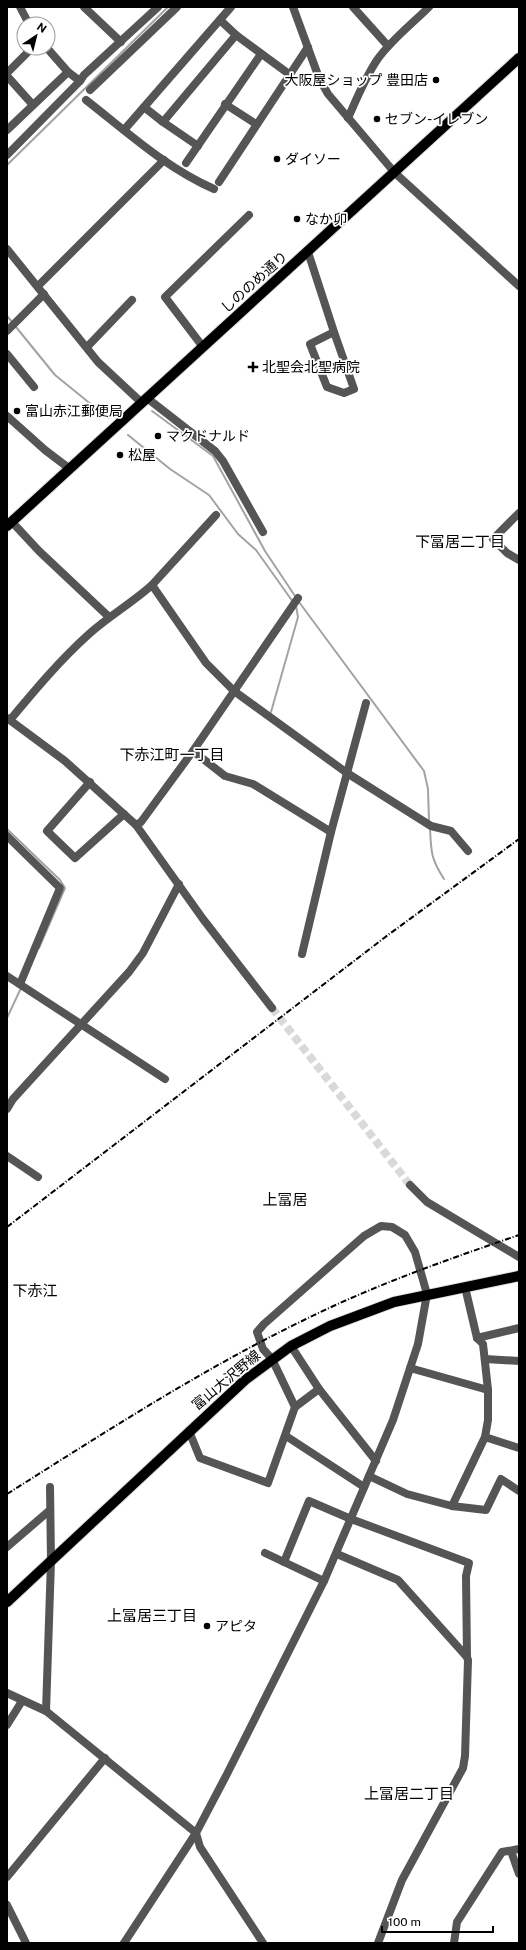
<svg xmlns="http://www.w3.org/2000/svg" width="526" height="1950" viewBox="0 0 526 1950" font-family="'Public Sans','Noto Sans JP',sans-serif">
	<rect width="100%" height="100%" fill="#fff"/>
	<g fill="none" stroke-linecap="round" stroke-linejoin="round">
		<!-- stream -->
		<g stroke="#a3a3a3" stroke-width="2">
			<polyline points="7,165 168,7"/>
			<polyline points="7,316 13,323"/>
			<polyline points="16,327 55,375 108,418"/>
			<polyline points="152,411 213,456 265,551 295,596"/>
			<polyline points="128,435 170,469 209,495 238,534 256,550 293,602"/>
			<polyline points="299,602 424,771 428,789 429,822"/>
			<polyline points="271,712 298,617 296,606"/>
			<path d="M430,828C431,852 431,859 444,879"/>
			<polyline points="7,829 60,880 65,888 39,948"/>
			<polyline points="7,1018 21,988"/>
		</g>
		<!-- minor-tunnel -->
		<polyline stroke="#d9d9d9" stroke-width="8" stroke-dasharray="8 4" stroke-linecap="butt" points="272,1008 410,1185"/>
		<defs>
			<g id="major">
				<polyline points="7,526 519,58"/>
				<polyline points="7,1602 245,1380 291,1346 330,1326 394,1302 519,1276"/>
			</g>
		</defs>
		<!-- major casing -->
		<use href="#major" stroke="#dbdbdb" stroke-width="12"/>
		<!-- minor -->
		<g stroke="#555" stroke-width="8">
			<polyline points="20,7 29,24"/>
			<polyline points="84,7 121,42"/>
			<polyline points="293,7 319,78 328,94 395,173 519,286"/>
			<polyline points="353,7 388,46"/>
			<polyline points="220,20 236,35 289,74"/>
			<polyline points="47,48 68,72 80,81 84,75 158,7"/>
			<polyline points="7,73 32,48"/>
			<polyline points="7,76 33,105"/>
			<polyline points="90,90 177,7"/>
			<path d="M86,100C127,132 166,168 214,189"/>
			<polyline points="225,104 256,124"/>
			<polyline points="144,107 163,122 198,146"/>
			<path d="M348,118C357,98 365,78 377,60C391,40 412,24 429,7"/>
			<polyline points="163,122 236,35"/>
			<polyline points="7,130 68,72"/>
			<polyline points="124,130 231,7"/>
			<polyline points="7,155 80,81"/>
			<polyline points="186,163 261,54"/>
			<polyline points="219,182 308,47"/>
			<polyline points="7,249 98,362 142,403"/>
			<polyline points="308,252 334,332 310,344 327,387 344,393 354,389 334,332"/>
			<polyline points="38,286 164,160"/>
			<polyline points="7,331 44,294"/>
			<polyline points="87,347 132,300"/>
			<polyline points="203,347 165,297 249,215"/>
			<polyline points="7,354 34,387"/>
			<polyline points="147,398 215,451 223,461 263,532"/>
			<polyline points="7,416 45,450 70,469"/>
			<polyline points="519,513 493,539 507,553 519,560"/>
			<polyline points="12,522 39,551 109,617"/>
			<polyline points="152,585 216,515"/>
			<polyline points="7,718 65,761 136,825 203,919 272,1008"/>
			<path d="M10,720C35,690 60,660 89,634C109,616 132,603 152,585L206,663L234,691L347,773L431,826L451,831L468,851"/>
			<polyline points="193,751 225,776 253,784 331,832"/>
			<polyline points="90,782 47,831 75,858 124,814"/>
			<polyline points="136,825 141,822 193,751 298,598"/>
			<polyline points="7,836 60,888 20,984"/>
			<polyline points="302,954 331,832 366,703"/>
			<polyline points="7,976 165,1079"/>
			<polyline points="7,1109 13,1099 129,972 143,953 179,884"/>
			<polyline points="7,1156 38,1177"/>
			<polyline points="410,1185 427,1202 519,1257"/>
			<polyline points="477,1338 519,1328"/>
			<polyline points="291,1346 319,1389 376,1461"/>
			<polyline points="485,1359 519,1361"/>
			<polyline points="410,1368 488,1390"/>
			<polyline points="189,1431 200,1458 268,1483 295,1407 319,1389"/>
			<polyline points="286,1436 364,1487"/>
			<polyline points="485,1437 519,1448"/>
			<polyline points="369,1476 407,1494 452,1506 486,1510 501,1479 519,1491"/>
			<polyline points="452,1506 485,1437 488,1420 488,1390 483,1344 477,1338 465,1287"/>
			<polyline points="7,1547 50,1510"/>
			<polyline points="265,1553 324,1581"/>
			<polyline points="337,1554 398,1580 467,1657 468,1660 465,1756 463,1768 402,1880 378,1943"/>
			<polyline points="284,1562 309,1501 351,1519 469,1563 466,1576 467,1657"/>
			<polyline points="7,1693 46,1711 196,1833 200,1847 263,1943"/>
			<polyline points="46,1711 51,1561 50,1487"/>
			<polyline points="7,1725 22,1701"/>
			<polyline points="511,1851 519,1874"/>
			<polyline points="7,1877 105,1758"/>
			<polyline points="7,1905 26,1943"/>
			<polyline points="124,1943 196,1833 227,1774 324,1581 393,1420 418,1344 427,1294 415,1252 405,1235 392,1227 381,1226 364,1236 264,1324 257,1332 263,1349 272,1359 295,1407"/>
			<polyline points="454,1943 457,1922 502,1852 519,1849"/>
		</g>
		<!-- major -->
		<use href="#major" stroke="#000" stroke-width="10"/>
		<!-- rail -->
		<g stroke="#000" stroke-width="2" stroke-dasharray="6 2 1 2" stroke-linecap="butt">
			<polyline points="7,1227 388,935 519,839"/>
			<path d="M7,1494C104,1433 199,1371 302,1321C372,1286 446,1260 519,1235"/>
		</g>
	</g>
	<!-- markers -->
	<g fill="#000" stroke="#fff" stroke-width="1.5">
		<circle cx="436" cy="80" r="4"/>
		<circle cx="377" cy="119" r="4"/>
		<circle cx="277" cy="159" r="4"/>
		<circle cx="297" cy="219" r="4"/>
		<path d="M251 361h4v4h4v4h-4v4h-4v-4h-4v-4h4z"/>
		<circle cx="17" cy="411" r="4"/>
		<circle cx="158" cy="436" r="4"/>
		<circle cx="120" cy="455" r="4"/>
		<circle cx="207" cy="1626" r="4"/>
	</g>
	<g text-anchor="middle" stroke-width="3.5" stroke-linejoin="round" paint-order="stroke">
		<!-- poi labels -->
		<g font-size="14" fill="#000" stroke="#fff" text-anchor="start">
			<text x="428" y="85" text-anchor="end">大阪屋ショップ 豊田店</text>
			<text x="385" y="124">セブン-イレブン</text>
			<text x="285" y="164">ダイソー</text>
			<text x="305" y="224">なか卯</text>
			<text x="262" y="372">北聖会北聖病院</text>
			<text x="25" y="416">富山赤江郵便局</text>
			<text x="166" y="441">マクドナルド</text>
			<text x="128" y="460">松屋</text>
			<text x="215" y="1631">アピタ</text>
		</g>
		<!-- street labels -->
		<g font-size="14" fill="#000" stroke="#fff">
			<text transform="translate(254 282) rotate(-42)" y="5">しののめ通り</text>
			<text transform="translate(226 1380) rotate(-40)" y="5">富山大沢野線</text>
		</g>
		<!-- neighbourhood labels -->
		<g font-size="15" fill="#000" stroke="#fff">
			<text x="460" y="547">下冨居二丁目</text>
			<text x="172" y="760">下赤江町一丁目</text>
			<text x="285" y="1205">上冨居</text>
			<text x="35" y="1296">下赤江</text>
			<text x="152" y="1621">上冨居三丁目</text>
			<text x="409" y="1799">上冨居二丁目</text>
		</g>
	</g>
	<!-- border -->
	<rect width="526" height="1950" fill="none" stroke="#000000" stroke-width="16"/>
	<!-- north arrow -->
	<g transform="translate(36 36) rotate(35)"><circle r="19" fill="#ffffff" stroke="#999999"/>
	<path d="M0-3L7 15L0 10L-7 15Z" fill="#000000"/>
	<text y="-6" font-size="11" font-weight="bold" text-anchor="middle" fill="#000000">N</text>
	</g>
	<!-- scale -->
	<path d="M382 1926v6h111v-6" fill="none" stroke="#000000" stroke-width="2"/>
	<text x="388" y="1926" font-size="12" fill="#000000" stroke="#ffffff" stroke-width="3" paint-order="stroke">100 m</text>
</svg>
